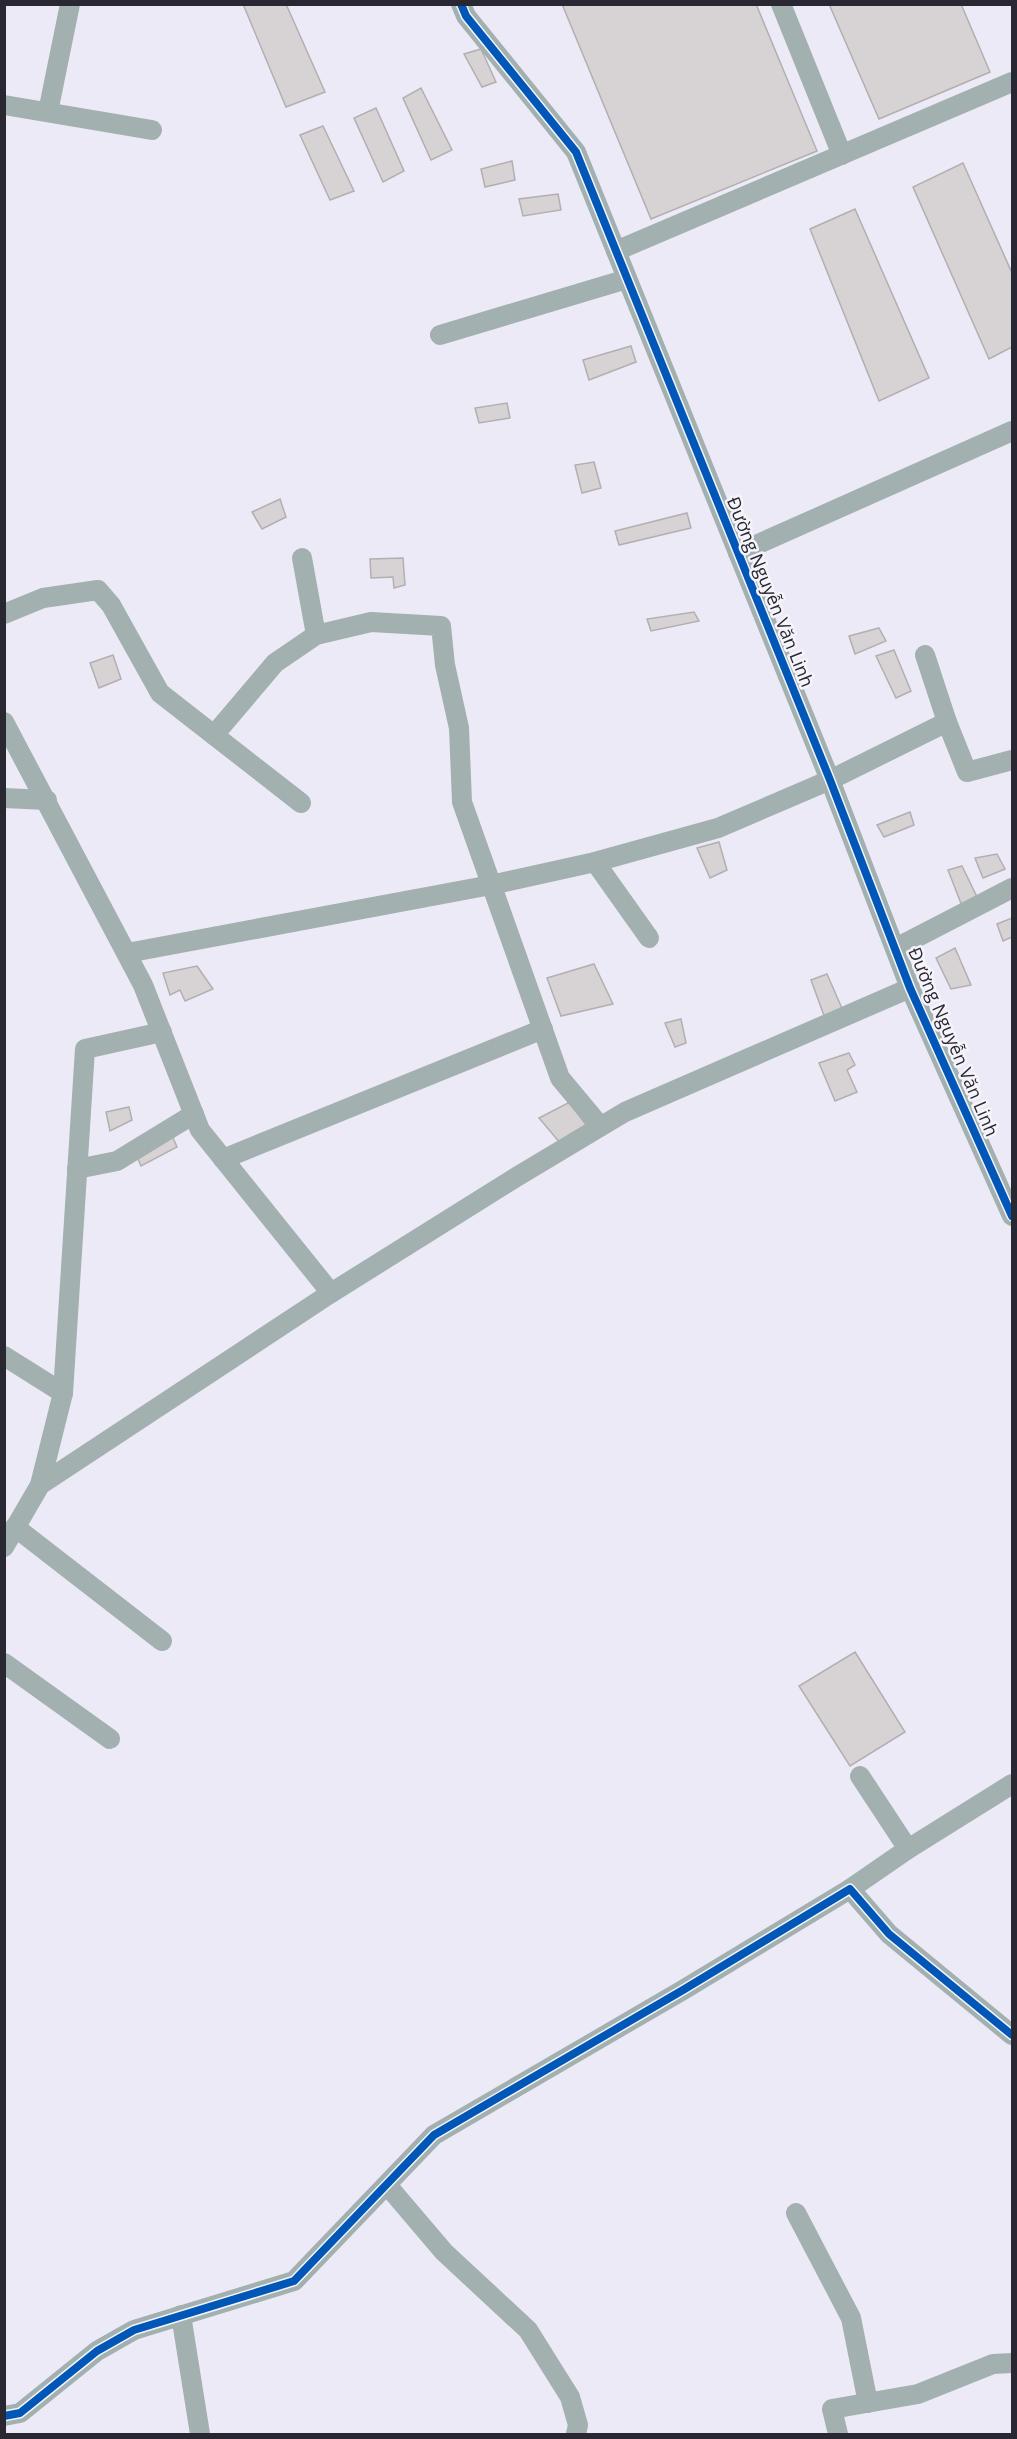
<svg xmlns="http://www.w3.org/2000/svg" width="1017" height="2439" viewBox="0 0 1017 2439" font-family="'Open Sans',sans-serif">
	<rect width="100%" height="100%" fill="#eceaf7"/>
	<!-- building -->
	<g fill="#d7d2d3" stroke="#b3afb0" stroke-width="1.5">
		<polygon points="243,4 286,4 325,92 286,107"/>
		<polygon points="562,4 756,4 817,151 651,219"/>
		<polygon points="829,4 961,4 990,72 879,119"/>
		<polygon points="481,49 496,82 482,87 464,54"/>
		<polygon points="421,88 452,150 431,160 403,98"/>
		<polygon points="376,108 404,171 383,182 354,118"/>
		<polygon points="323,126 354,191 330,200 300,135"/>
		<polygon points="512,161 515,180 485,187 481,169"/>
		<polygon points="963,163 1012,273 1012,347 989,359 913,187"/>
		<polygon points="558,194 561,210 523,216 519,199"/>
		<polygon points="855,209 929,378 879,401 810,229"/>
		<polygon points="631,346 636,362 589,380 583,360"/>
		<polygon points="507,403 510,418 479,423 475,408"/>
		<polygon points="594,462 601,488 582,493 575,465"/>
		<polygon points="280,499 286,517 262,529 252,512"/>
		<polygon points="687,513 691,528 619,545 615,531"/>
		<polygon points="403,558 405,585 394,588 393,577 371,578 370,559"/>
		<polygon points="694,612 699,621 651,631 647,619"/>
		<polygon points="879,628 886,641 855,654 849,636"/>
		<polygon points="894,650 911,691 896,698 876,656"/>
		<polygon points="113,655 121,679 99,688 90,663"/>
		<polygon points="910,812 914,825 884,837 877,825"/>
		<polygon points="719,842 727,870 710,878 697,848"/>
		<polygon points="997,854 1005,869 983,878 975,858"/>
		<polygon points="962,866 978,899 962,906 948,870"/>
		<polygon points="1012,918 1012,937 1003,941 997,924"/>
		<polygon points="955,948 971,985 951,989 936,958"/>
		<polygon points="594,964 613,1004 561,1016 547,978"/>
		<polygon points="197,966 213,989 185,1001 180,990 170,995 163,973"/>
		<polygon points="827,974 844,1013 826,1021 811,980"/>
		<polygon points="681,1019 686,1043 675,1047 665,1023"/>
		<polygon points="849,1053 855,1065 847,1070 857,1092 835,1101 819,1063"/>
		<polygon points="570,1102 586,1125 561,1144 539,1118"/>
		<polygon points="129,1107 132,1120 110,1131 106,1112"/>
		<polygon points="170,1131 177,1147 141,1166 135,1152"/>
		<polygon points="855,1652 905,1732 850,1766 799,1686"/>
	</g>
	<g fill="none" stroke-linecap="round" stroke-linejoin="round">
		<!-- minor -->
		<g stroke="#a2b0af" stroke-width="20">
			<polyline points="461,4 466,16 576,152 830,780 910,988 1012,1216"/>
			<polyline points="781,4 842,155"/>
			<polyline points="4,105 152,130"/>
			<polyline points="48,112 70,4"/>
			<polyline points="616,251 1012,82"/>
			<polyline points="440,335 627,279"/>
			<polyline points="738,553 1012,431"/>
			<polyline points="302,558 316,635"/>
			<polyline points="4,614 43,598 98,590 111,605 160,693 301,803"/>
			<polyline points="925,655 947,722 967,772 1012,760"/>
			<polyline points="4,722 143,985 200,1130 331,1293"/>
			<polyline points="214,735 275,663 316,635 371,622 441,626 445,665 459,728 462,802 560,1078 600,1126"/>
			<polyline points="4,798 47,800"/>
			<polyline points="595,862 649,938"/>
			<polyline points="896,948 1012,888"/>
			<polyline points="127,953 491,885 595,862 718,828 830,780 947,722"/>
			<polyline points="223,1159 543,1029"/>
			<polyline points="77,1169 117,1161 194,1114"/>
			<polyline points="4,1356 63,1393"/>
			<polyline points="40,1485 63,1393 85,1049 162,1032"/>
			<polyline points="15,1527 162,1641"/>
			<polyline points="4,1547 40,1485 331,1293 518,1176 625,1112 910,988"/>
			<polyline points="4,1663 110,1739"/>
			<polyline points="908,1849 1012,1784"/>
			<polyline points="850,1889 908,1849 860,1776"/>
			<polyline points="387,2185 444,2252 528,2330 570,2397 578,2425 576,2434"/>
			<polyline points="796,2213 851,2318 868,2403"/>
			<polyline points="181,2315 200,2434"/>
			<polyline points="4,2416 20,2413 97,2351 134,2330 294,2281 434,2135 683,1990 850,1889 889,1934 1012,2035"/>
			<polyline points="838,2434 832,2409 918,2394 993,2364 1012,2363"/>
		</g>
		<defs>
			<g id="cycleway">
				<polyline points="461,4 466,16 576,152 830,780 910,988 1012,1216"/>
				<polyline points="4,2416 20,2413 97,2351 134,2330 294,2281 434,2135 683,1990 850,1889 889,1934 1012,2035"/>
			</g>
		</defs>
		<!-- cycleway casing -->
		<use href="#cycleway" stroke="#f5f4fa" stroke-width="11"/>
		<!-- cycleway -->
		<use href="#cycleway" stroke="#0057b8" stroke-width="8"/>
	</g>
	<g text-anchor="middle" stroke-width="5" stroke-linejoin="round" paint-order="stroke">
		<!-- street labels -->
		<g font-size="18" fill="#292732" stroke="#f5f4fa">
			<text transform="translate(770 592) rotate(68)" y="6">Đường Nguyễn Văn Linh</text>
			<text transform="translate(953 1042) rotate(67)" y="6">Đường Nguyễn Văn Linh</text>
		</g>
	</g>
	<!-- border -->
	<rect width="1017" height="2439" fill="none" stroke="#292732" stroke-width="12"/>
</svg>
